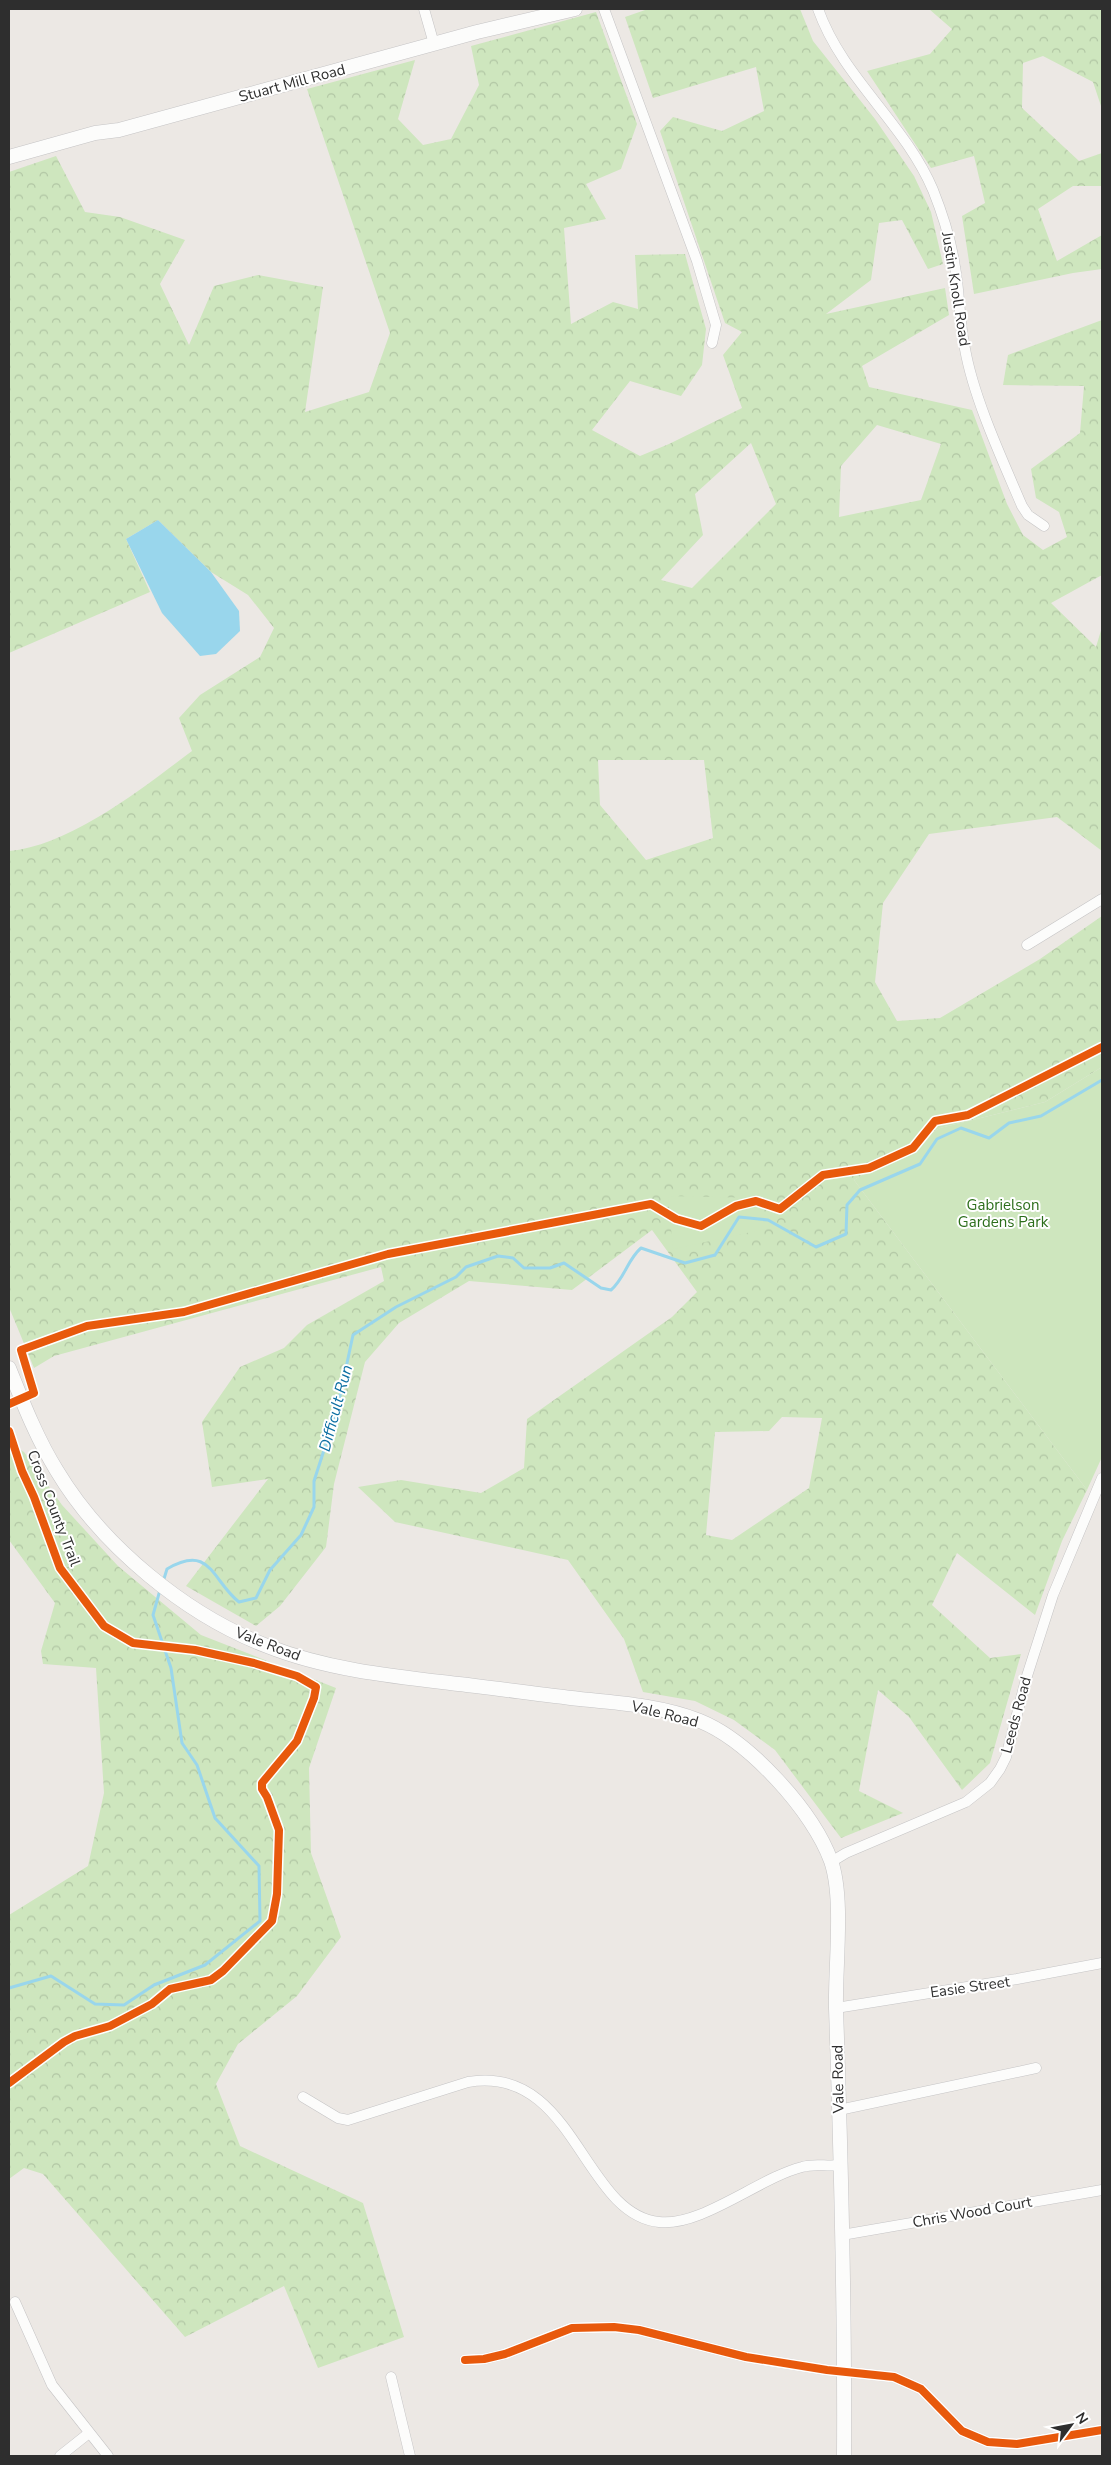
<svg xmlns="http://www.w3.org/2000/svg" width="1111" height="2465" viewBox="0 0 1111 2465" font-family="'Nunito Sans',sans-serif">
	<defs>
		<pattern id="forest-crowns" width="20" height="18" patternUnits="userSpaceOnUse" patternTransform="scale(1.25)"><rect width="20" height="18" fill="#cee6be"/><path d="M2 6a3 3 0 1 1 6 0M12 15a3 3 0 1 1 6 0" fill="none" stroke="#b1c6a4"/></pattern>
	</defs>
	<rect width="100%" height="100%" fill="#ece8e4"/>
	<!-- forest -->
	<g fill="url(#forest-crowns)" fill-rule="evenodd">
		<path d="M648,9H800L813,41L875,119L914,176L931,212L943,264L928,269L902,220L879,223L871,280L826,314L945,288L949,315L862,366L869,387L972,410L1007,504L1023,535L1043,550L1067,537L1059,512L1036,498L1031,469L1080,433L1084,386L1003,385L1008,355L1102,320V575L1051,603L1096,647L1102,627V851L1057,817L929,834L883,903L875,982L897,1021L940,1018L1040,959L1102,916V1067L1045,1102L940,1128L854,1180L1087,1490L1062,1541L1035,1615L957,1553L932,1605L990,1658L1021,1654L990,1763L962,1790L909,1717L878,1690L859,1791L903,1813L841,1838L775,1750L734,1720L695,1701L643,1692L624,1639L568,1560L395,1522L358,1487L401,1480L481,1493L524,1468L527,1419L672,1317L697,1292L652,1230L572,1290L469,1281L399,1323L365,1362L334,1484L326,1547L280,1606L256,1626L186,1586L268,1479L212,1487L202,1422L240,1367L284,1348L307,1325L384,1281L381,1267L54,1356L34,1368L9,1307V851C70,846 144,787 192,751L179,718L200,695L260,657L274,628L248,595L211,572L158,520L126,539L150,592L9,653V172L56,156L85,212L120,217L185,240L160,284L189,345L214,286L258,275L323,287L305,412L369,392L390,333L307,89L415,60L398,119L423,145L451,139L479,85L471,46L596,12L637,124L621,169L586,184L606,219L564,228L571,324L613,302L638,309L635,255L685,254L706,329L702,365L681,396L630,381L592,430L640,456L669,444L742,408L723,355L742,332L725,323L660,131L673,117L722,131L764,111L756,67L653,98L625,17ZM877,425L941,444L921,500L839,517L841,466ZM751,443L776,504L692,588L661,580L703,535L695,494ZM598,760H704L713,838L646,860L600,805ZM782,1417L822,1418L809,1488L732,1540L706,1535L715,1432L769,1431Z"/>
		<polygon points="929,9 1102,9 1102,109 1093,82 1043,56 1023,63 1022,108 1079,161 1102,153 1102,186 1073,186 1038,209 1057,261 1102,235 1102,269 1073,273 974,294 962,216 985,203 974,156 931,168 867,71 930,54 952,29"/>
		<polygon points="9,1443 24,1452 62,1505 118,1566 201,1635 336,1688 309,1768 311,1853 341,1937 297,1996 238,2044 216,2084 240,2146 363,2203 404,2337 318,2368 284,2286 185,2337 43,2174 24,2168 9,2179 9,1915 88,1866 104,1793 96,1668 43,1664 41,1651 55,1603 9,1540"/>
	</g>
	<!-- park -->
	<g fill="#cee6be">
		<polygon points="1102,1067 1102,1457 1087,1490 854,1180 940,1128 1045,1102"/>
		<polygon points="668,1196 759,1198 770,1228 673,1249"/>
	</g>
	<!-- water -->
	<polygon fill="#99d6ec" points="158,520 211,572 239,611 240,631 216,654 200,656 162,613 126,539"/>
	<g fill="none" stroke-linecap="round" stroke-linejoin="round">
		<!-- stream -->
		<g stroke="#99d6ec" stroke-width="3">
			<path d="M163,1582L167,1569C211,1543 212,1581 239,1602L256,1598L270,1570L301,1535L314,1507V1481L337,1410L353,1335L396,1307L456,1277L466,1267L498,1256L513,1258L524,1268H550L564,1263L601,1288L611,1290C625,1278 627,1260 641,1248L685,1263L715,1255L739,1217L768,1220L816,1247L846,1234L847,1205L860,1190L920,1164L937,1139L961,1128L989,1138L1009,1123L1041,1116L1102,1080"/>
			<polyline points="9,1988 51,1976 95,2004 124,2005 154,1985 205,1965 260,1921 259,1866 215,1818 197,1765 182,1743 171,1668 153,1615 160,1590"/>
		</g>
		<defs>
			<g id="minor">
				<polyline points="424,9 434,44"/>
				<polyline points="604,9 697,261 716,325 712,343"/>
				<path d="M818,9C843,79 904,122 933,190C943,215 951,240 955,267C960,294 959,322 965,349C974,399 1002,459 1022,506L1028,515L1044,526"/>
				<polyline points="1027,945 1102,899"/>
				<polyline points="831,1862 846,1853 966,1802 990,1783 1000,1769 1006,1757 1026,1679 1053,1595 1102,1478"/>
				<polyline points="836,2008 1017,1979 1102,1963"/>
				<path d="M303,2097L338,2118L348,2120L468,2082C575,2064 582,2214 659,2222C701,2227 759,2178 802,2167C815,2163 827,2167 840,2165"/>
				<polyline points="839,2110 1036,2068"/>
				<polyline points="842,2235 1102,2190"/>
				<polyline points="15,2302 52,2385 108,2456"/>
				<polyline points="465,2360 484,2359 505,2354 572,2328 614,2327 639,2330 746,2357 827,2370 894,2377 921,2389 962,2431 988,2442 1017,2444 1102,2430"/>
				<polyline points="391,2377 410,2456"/>
				<polyline points="60,2456 89,2433"/>
			</g>
			<g id="secondary">
				<polyline points="9,157 95,133 119,130 477,32 575,9"/>
				<path d="M9,1368C23,1403 37,1439 57,1471C102,1546 186,1615 267,1646C325,1669 389,1676 450,1683C494,1688 537,1694 580,1699C620,1703 662,1706 700,1721C749,1741 813,1811 831,1861C844,1898 835,1966 836,2008C841,2157 845,2307 844,2456"/>
			</g>
		</defs>
		<!-- minor casing -->
		<use href="#minor" stroke="#c5c4c5" stroke-width="11"/>
		<!-- secondary casing -->
		<use href="#secondary" stroke="#c5c4c5" stroke-width="15"/>
		<!-- minor -->
		<use href="#minor" stroke="#fcfcfb" stroke-width="10"/>
		<!-- secondary -->
		<use href="#secondary" stroke="#fcfcfb" stroke-width="14"/>
		<defs>
			<g id="cycleway">
				<polyline points="9,1404 34,1393 21,1350 87,1326 184,1312 388,1254 651,1204 676,1219 701,1226 736,1206 756,1201 780,1209 823,1175 869,1168 913,1148 935,1121 968,1115 1102,1047"/>
				<polyline points="9,1431 22,1471 34,1497 60,1568 104,1626 133,1643 195,1650 254,1663 297,1676 316,1687 314,1698 297,1741 262,1783 262,1789 267,1797 279,1830 277,1894 272,1921 223,1971 211,1980 170,1989 152,2004 110,2026 75,2036 64,2042 9,2083"/>
				<polyline points="465,2360 484,2359 505,2354 572,2328 614,2327 639,2330 746,2357 827,2370 894,2377 921,2389 962,2431 988,2442 1017,2444 1102,2430"/>
			</g>
		</defs>
		<!-- cycleway casing -->
		<use href="#cycleway" stroke="#fff" stroke-width="11"/>
		<!-- cycleway -->
		<use href="#cycleway" stroke="#e8590c" stroke-width="8"/>
	</g>
	<g text-anchor="middle" stroke-width="4" stroke-linejoin="round" paint-order="stroke">
		<!-- street labels -->
		<g font-size="15" fill="#2e2e2e" stroke="#fff">
			<text transform="translate(292 83) rotate(-15)" y="5">Stuart Mill Road</text>
			<text transform="translate(956 289) rotate(81)" y="5">Justin Knoll Road</text>
			<text transform="translate(54 1508) rotate(69)" y="5">Cross County Trail</text>
			<text transform="translate(268 1644) rotate(21)" y="5">Vale Road</text>
			<text transform="translate(665 1714) rotate(14)" y="5">Vale Road</text>
			<text transform="translate(1016 1715) rotate(-75)" y="5">Leeds Road</text>
			<text transform="translate(970 1987) rotate(-8)" y="5">Easie Street</text>
			<text transform="translate(838 2079) rotate(-91)" y="5">Vale Road</text>
			<text transform="translate(972 2212) rotate(-10)" y="5">Chris Wood Court</text>
		</g>
		<!-- park labels -->
		<g font-size="15" fill="#2c6e1b" stroke="#fff">
			<text x="1003" y="1210">Gabrielson<tspan x="1003" dy="17">Gardens Park</tspan></text>
		</g>
		<!-- water labels -->
		<g font-size="16" font-style="italic" fill="#0d6fa3" stroke="#fff">
			<text transform="translate(335 1408) rotate(-75)" y="6">Difficult Run</text>
		</g>
	</g>
	<!-- border -->
	<rect width="1111" height="2465" fill="none" stroke="#2e2e2e" stroke-width="20"/>
	<!-- north arrow -->
	<g transform="translate(1071 2425) rotate(58)" stroke="#ffffff" stroke-width="4" paint-order="stroke">
	<path d="M0-4L9 19L0 12L-9 19Z" fill="#2e2e2e"/>
	<text y="-8" font-size="14" font-weight="bold" text-anchor="middle" fill="#2e2e2e">N</text>
	</g>
</svg>
